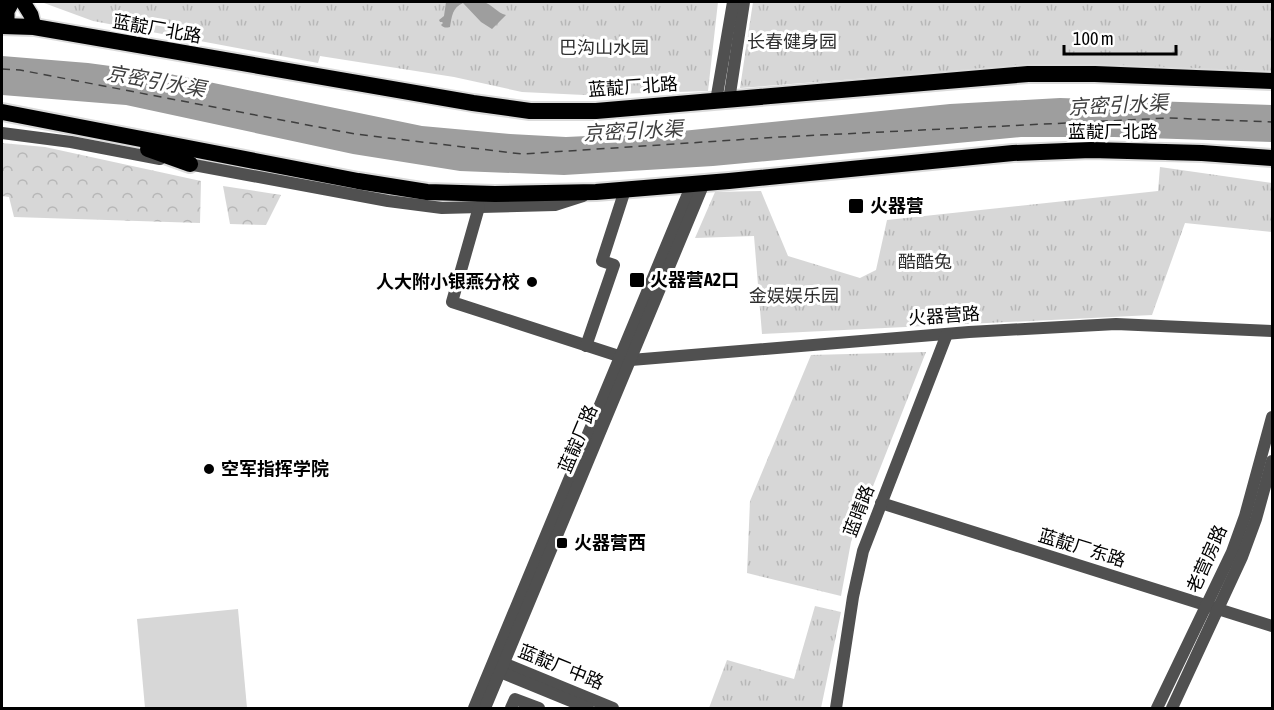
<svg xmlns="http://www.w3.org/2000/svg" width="1274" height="710" viewBox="0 0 1274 710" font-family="'Asap Condensed','Noto Sans SC',sans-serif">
	<defs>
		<pattern id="forest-crowns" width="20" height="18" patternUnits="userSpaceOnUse" patternTransform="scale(1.5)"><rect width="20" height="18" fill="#d7d7d7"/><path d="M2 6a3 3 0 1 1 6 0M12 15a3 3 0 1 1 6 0" fill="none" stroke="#b7b7b7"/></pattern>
		<pattern id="park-tufts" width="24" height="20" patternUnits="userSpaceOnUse" patternTransform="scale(1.5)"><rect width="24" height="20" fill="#d7d7d7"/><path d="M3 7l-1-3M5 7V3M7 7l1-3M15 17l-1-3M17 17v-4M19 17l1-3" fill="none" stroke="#b7b7b7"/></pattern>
	</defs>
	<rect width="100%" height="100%" fill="#fff"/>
	<!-- forest -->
	<g fill="url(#forest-crowns)">
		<polygon points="2,143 45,147 201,181 200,223 14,217 9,197 2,196"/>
		<polygon points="223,186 281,195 266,225 230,224"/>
	</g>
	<!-- park -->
	<g fill="url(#park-tufts)">
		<polygon points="44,2 718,2 708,91 584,95 522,92 454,77 320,56 318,63 93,21 44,3"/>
		<polygon points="753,2 1272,2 1272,72 1037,65 740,88"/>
		<polygon points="1160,167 1272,183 1272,232 1185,223 1152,315 762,334 754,236 695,238 715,192 761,191 788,256 860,278 876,270 887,220 1158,191"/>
		<polygon points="926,352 851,542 841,596 747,573 750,501 811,355"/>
		<polygon points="815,606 841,612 821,708 709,708 727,660 794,679"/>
	</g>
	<!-- pitch -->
	<polygon fill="#d7d7d7" points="238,609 247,708 145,708 137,619"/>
	<!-- water -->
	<g fill="#9e9e9e">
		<path d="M446,2H483C492,4 497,13 506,15L492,29L481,22L463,3C452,8 452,16 450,27C446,28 444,28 441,25L443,23L442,22H440L439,20L444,16Z"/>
		<polygon points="2,56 88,63 170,74 422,126 510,134 566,137 672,132 950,104 1060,98 1272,105 1272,142 1114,137 1021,137 713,166 564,175 460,171 353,154 126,105 2,95"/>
	</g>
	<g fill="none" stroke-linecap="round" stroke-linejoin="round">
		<!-- ferry -->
		<polyline stroke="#3f3f3f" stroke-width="1.5" stroke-dasharray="8 6" stroke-linecap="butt" points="2,69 20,70 355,134 522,154 780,137 1168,118 1272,122"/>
		<defs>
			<g id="major">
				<polyline points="23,2 31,15 34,27"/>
				<polyline points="7,26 7,11 12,2"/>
			</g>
			<g id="highway">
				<polyline points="2,26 34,27 473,103 530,111 596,111 1028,74 1095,74 1272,81"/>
				<polyline points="2,112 358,181 427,192 495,194 596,192 729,181 1013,153 1091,150 1202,153 1272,158"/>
				<polyline points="148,149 190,164"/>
			</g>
		</defs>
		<!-- major casing -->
		<use href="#major" stroke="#dbdbdb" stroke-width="18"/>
		<!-- highway casing -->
		<use href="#highway" stroke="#dbdbdb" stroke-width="20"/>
		<!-- minor -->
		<g stroke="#505050" stroke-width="12">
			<polyline points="729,100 744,2"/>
			<polyline points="716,101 733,2"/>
			<polyline points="2,133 71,142 160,159"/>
			<polyline points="183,163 388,201 442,208 555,205 583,196"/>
			<polyline points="479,207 452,302 631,360 969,332 1116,324 1272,331"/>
			<polyline points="586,346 614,265 602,261 625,190"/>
			<polyline points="881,503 1272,626"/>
			<polyline points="498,661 613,708"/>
			<polyline points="495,670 588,708"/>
			<polyline points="474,708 692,184"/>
			<polyline points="485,708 704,183"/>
			<polyline points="511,708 515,699 539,708"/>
			<polyline points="836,708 853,597 863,551 947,334"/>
			<polyline points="1157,708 1232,552 1245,516 1272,417"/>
			<polyline points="1172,708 1242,557 1256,519 1272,461"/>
		</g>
		<!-- major -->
		<use href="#major" stroke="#000" stroke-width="15"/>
		<!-- highway -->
		<use href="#highway" stroke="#000" stroke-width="16"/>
	</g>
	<!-- markers -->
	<g fill="#000" stroke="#fff" stroke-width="2">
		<rect x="848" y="198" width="16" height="16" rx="3"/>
		<rect x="629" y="272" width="16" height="16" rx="3"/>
		<circle cx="532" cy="282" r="6"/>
		<circle cx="209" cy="469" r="6"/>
		<rect x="556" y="537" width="12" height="12" rx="3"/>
	</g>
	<g text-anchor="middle" stroke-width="6" stroke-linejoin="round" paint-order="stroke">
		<!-- street labels -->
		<g font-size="18" fill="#000" stroke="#fff">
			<text transform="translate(157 29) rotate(10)" y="6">蓝靛厂北路</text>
			<text transform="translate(633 87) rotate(-4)" y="6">蓝靛厂北路</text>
			<text x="1113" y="138">蓝靛厂北路</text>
			<text transform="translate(944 316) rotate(-4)" y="6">火器营路</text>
			<text transform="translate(578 439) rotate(-67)" y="6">蓝靛厂路</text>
			<text transform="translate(859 511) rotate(-69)" y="6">蓝晴路</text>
			<text transform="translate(1082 548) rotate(17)" y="6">蓝靛厂东路</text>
			<text transform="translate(1207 559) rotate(-66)" y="6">老营房路</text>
			<text transform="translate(561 667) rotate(22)" y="6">蓝靛厂中路</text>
		</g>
		<!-- park labels -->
		<g font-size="18" fill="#2e2e2e" stroke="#fff">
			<text x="792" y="48">长春健身园</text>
			<text x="604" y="54">巴沟山水园</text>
			<text x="925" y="268">酷酷兔</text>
			<text x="794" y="302">金娱娱乐园</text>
		</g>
		<!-- poi labels -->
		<g font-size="18" font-weight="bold" fill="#000" stroke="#fff" text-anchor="start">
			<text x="870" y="212">火器营</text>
			<text x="650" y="286">火器营A2口</text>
			<text x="520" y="288" text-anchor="end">人大附小银燕分校</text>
			<text x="221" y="475">空军指挥学院</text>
			<text x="574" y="549">火器营西</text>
		</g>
		<!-- water labels -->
		<g font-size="20" font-style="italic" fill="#3f3f3f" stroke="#fff">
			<text transform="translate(156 81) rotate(10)" y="7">京密引水渠</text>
			<text transform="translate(1118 105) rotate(-3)" y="7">京密引水渠</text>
			<text transform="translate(633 131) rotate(-3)" y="7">京密引水渠</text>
		</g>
	</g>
	<!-- border -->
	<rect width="1274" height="710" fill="none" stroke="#000000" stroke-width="6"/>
	<!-- scale -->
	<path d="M1064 45v9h112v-9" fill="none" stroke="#000000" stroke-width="3"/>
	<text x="1073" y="45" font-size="18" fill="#000000" stroke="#ffffff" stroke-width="4.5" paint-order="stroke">100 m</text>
</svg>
